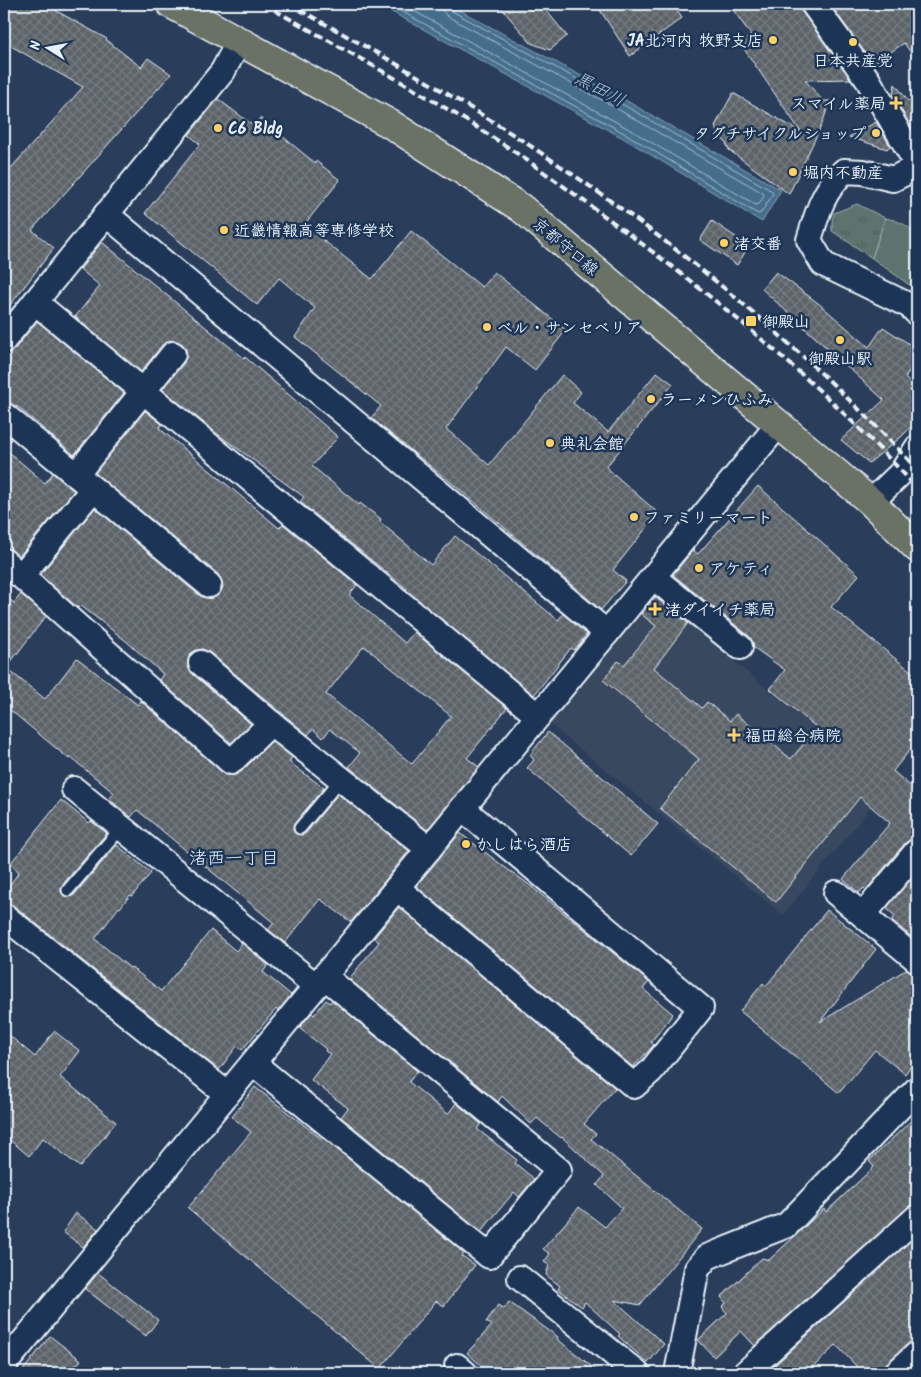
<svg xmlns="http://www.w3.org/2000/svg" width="921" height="1377" viewBox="0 0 921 1377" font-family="Kalam,'Klee One',sans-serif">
	<defs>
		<pattern id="grass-tufts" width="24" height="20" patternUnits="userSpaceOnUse" patternTransform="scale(1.25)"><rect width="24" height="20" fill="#5c736e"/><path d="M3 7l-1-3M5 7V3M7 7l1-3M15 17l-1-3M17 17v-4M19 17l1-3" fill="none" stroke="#505b5a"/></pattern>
		<pattern id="building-cross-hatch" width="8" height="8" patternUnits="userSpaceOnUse" patternTransform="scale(1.25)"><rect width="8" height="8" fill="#5d6469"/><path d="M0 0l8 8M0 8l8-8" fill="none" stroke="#747b7f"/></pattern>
	</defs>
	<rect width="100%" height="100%" fill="#2a3e5b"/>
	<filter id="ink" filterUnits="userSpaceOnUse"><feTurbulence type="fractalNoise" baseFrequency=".02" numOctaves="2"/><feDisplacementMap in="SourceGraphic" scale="10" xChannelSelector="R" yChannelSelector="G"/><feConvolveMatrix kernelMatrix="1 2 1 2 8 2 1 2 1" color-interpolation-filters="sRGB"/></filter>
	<g filter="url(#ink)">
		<!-- built -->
		<polygon fill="#39495f" points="644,598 659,600 887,787 783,915 545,720"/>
		<!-- grass -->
		<polygon fill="url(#grass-tufts)" stroke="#a2b2b3" points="857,204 885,218 872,258 832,231 832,222 834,213"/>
		<!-- green -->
		<path fill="#5c736e" stroke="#a2b2b3" d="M885,218C897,220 913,226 917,239C920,247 917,277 917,287L908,284L872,258Z"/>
		<!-- water -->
		<polygon fill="#446e8c" stroke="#86a2b7" points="377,4 448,4 613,93 781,190 762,222 623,138"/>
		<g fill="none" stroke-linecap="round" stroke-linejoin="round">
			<!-- shore -->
			<g stroke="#a6bdcd" stroke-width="1">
				<polyline points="388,4 626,134 758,214 761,213 773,194 772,191 610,97 450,10 447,4"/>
				<polyline points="401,4 629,129 756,205 759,204 764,196 763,193 607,103 447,16 442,10 441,4"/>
			</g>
		</g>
		<!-- building -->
		<g fill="url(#building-cross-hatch)" stroke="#e8f1f8" fill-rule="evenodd">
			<polygon points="4,4 44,4 107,39 106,40 141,67 148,58 171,74 32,230 54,248 4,313 4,176 83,87 4,42"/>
			<polygon points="498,4 541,4 567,36 550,50 531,43"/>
			<polygon points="596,4 672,4 682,18 630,56"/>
			<polygon points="729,4 800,4 802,12 851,79 805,80 822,100 821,101 830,101 822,124 789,194 729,150 725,141 718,136 715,126 733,93 801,132 740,43 751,35"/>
			<polygon points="830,4 917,4 917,61 904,43 873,64"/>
			<polygon points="895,84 908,101 917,98 917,137 893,96"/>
			<polygon points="218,99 254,126 260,118 315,163 316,161 340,180 304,225 372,279 411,231 482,287 494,272 566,330 535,370 506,347 446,429 489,465 562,375 581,392 573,403 608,432 657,372 673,384 606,467 658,513 613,570 626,581 601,610 465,494 371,418 381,406 295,337 315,308 279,278 257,305 145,213 200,144 189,135"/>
			<polygon points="876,122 890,146 887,149 849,137"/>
			<polygon points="712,221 749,246 737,265 700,240"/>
			<polygon points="102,242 230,347 244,358 245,357 338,437 312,466 359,505 360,503 381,519 380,522 431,565 455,536 558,620 563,614 587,634 574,650 571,648 534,695 406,590 407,589 300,502 304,497 219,435 162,389 184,363 186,357 186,349 182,344 175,340 168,341 162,345 141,372 75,317 100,286 80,269"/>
			<polygon points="776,272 818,303 869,347 883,327 917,349 917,357 905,378 917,389 917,412 912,426 901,437 869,463 841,440 884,400 762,289"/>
			<polygon points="37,321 124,393 74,455 18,407 4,402 4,358 8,353 15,349"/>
			<path d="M145,411L162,424L159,428L279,528L283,524L357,585L349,595L405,643L414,632L507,708L467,758L479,767L427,830L349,767L360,753L330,729L323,738L313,729L308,735L210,653L203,649L196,650L190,654L188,660V667L192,673L251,724L231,743L159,680L163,674L126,641L80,605L78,608L40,575L95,508L200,596L206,598H213L220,593L223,587L222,581L218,574L95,473ZM364,646L451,716L412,764L326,694Z"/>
			<polygon points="4,448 45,483 53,473 74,491 19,556 4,545"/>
			<polygon points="758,486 859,575 831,607 917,676 917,741 893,771 917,792 917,839 911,839 905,843 866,890 864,888 859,893 843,879 890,823 860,797 776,902 660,808 699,759 603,680 618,661 624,665 656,626 641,614 655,597 688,623 654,668 702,708 707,702 730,721 736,714 791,759 817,728 770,689 785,670 753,647 753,642 749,636 673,575 693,550 698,554"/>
			<polygon points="21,594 46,616 6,668 45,699 77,658 138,705 141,701 222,772 227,775 234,775 241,772 272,741 292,757 289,762 324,788 294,824 293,830 296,834 302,835 306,833 338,794 409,851 351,922 320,899 285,943 268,930 274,923 137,810 131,817 109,799 114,793 70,757 69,759 4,705 4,595 14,603"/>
			<polygon points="548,732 658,824 631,856 527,768 534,760 530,755"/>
			<polygon points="61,800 89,823 91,821 107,833 62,885 61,892 64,896 70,897 74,895 117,845 151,873 132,896 130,895 120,908 119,907 95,939 130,968 131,967 161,991 211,930 236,951 242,943 268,965 263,972 291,995 278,1011 276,1009 242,1050 237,1046 219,1070 13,905 4,903 4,893 19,872 10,864"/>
			<polygon points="460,833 503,866 527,883 649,982 643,989 673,1014 651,1042 654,1045 633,1067 416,886"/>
			<polygon points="917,872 917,942 892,920 895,916 886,908"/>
			<polygon points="399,907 615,1088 584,1124 596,1134 591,1139 702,1229 640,1305 614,1300 664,1344 648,1363 618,1336 620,1334 585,1302 582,1307 558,1289 560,1286 546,1275 549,1265 544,1262 550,1254 543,1249 579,1207 605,1227 622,1208 597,1185 604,1176 562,1137 561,1138 537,1118 531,1124 502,1096 498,1102 349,979 379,942 374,938"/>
			<polygon points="827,910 876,949 820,1022 907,969 917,973 917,1057 905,1074 875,1050 839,1093 740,1011 763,983 766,986"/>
			<polygon points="326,1000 330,1003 332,1000 417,1071 409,1082 448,1114 456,1103 481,1124 477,1129 517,1160 515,1163 534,1179 519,1197 514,1192 481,1232 341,1117 348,1108 311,1080 330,1054 325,1051 326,1049 299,1028 312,1013 314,1015"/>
			<polygon points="4,1031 35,1057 54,1031 80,1051 60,1077 116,1122 80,1167 43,1138 29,1156 4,1135"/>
			<polygon points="255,1087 322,1139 323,1138 464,1253 462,1256 475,1265 444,1306 436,1301 380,1369 188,1208 251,1132 232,1117"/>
			<polygon points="917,1115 917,1204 908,1207 755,1346 741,1331 714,1357 698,1340 727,1313 722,1307 726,1303 721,1297 762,1258 769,1260 824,1209 826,1212 874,1167 869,1161"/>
			<polygon points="76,1213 98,1229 83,1247 63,1232"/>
			<polygon points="917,1235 917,1336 887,1363 878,1373 863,1373 836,1345 807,1373 781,1373 774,1366"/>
			<polygon points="98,1273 158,1320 146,1336 85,1289"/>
			<polygon points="509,1302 558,1337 557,1339 600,1373 490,1373 467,1353 492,1325 486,1322 498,1305 504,1309"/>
			<polygon points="50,1336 81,1360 70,1373 21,1373"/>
		</g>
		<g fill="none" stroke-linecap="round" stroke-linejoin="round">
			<defs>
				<g id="lane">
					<polyline points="300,828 341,779"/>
					<polyline points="68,890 122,827"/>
				</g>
				<g id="street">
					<polyline points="813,4 868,80 917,164"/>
					<path d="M917,167L893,179L863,172L844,171C822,193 818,211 809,240L823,264L910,306L917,313"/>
					<polyline points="106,214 607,633"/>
					<polyline points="35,302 538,716"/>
					<polyline points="4,340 223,71 239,41"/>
					<polyline points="4,415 209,585"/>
					<polyline points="76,475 173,354"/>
					<polyline points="871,502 902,472 917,448"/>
					<polyline points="4,561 231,762 271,723"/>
					<polyline points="21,576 93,489"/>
					<polyline points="653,577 740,647"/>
					<polyline points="201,663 271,723 429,849"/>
					<polyline points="74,789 316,986"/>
					<polyline points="397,888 634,1086 651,1071 701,1008 462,808"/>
					<polyline points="836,893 917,960"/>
					<polyline points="863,915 916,852 917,853"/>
					<polyline points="4,916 227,1094"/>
					<polyline points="253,1063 489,1256 559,1170 324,976"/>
					<polyline points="520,1278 637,1373"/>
					<polyline points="4,1365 778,425"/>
					<polyline points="457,1366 465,1373"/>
					<polyline points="677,1373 697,1269 707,1257 787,1225 917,1089"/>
					<polyline points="745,1373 917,1217"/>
					<polyline points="896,1373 917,1354"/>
				</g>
				<polyline id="primary" points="171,4 392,125 521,208 871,502 917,548"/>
			</defs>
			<!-- lane casing -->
			<use href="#lane" stroke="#e8f1f8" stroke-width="15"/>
			<!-- street casing -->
			<use href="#street" stroke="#e8f1f8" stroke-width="28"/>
			<!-- primary casing -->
			<use href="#primary" stroke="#e8f1f8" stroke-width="31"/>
			<!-- lane -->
			<use href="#lane" stroke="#1d3557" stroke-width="11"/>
			<!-- street -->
			<use href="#street" stroke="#1d3557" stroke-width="24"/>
			<!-- primary -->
			<use href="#primary" stroke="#6b7165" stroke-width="28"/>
			<!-- rail -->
			<g stroke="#e8f1f8" stroke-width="4" stroke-dasharray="8 4" stroke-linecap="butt">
				<path d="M264,4C332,43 400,80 467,121C519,153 569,190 618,226C725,305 827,390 917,488"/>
				<path d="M289,4C378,53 466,102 550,159C683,248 808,352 917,469"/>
			</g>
		</g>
	</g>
	<!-- markers -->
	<g fill="#ffd166" stroke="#1d3557" stroke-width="2">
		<circle cx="773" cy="40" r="5"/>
		<circle cx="853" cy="42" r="5"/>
		<path d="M893.5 95.5h5v5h5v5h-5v5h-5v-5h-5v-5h5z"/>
		<circle cx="218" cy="128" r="5"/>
		<circle cx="876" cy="133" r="5"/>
		<circle cx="793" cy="172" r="5"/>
		<circle cx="224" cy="230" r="5"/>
		<circle cx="724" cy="243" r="5"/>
		<rect x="745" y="315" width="12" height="12" rx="2.5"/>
		<circle cx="487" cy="327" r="5"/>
		<circle cx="840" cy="340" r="5"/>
		<circle cx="651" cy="399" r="5"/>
		<circle cx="550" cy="443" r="5"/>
		<circle cx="634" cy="517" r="5"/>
		<circle cx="699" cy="568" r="5"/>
		<path d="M652.5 601.5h5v5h5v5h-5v5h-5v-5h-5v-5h5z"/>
		<path d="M731.5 727.5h5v5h5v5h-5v5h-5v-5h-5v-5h5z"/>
		<circle cx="466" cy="844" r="5"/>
	</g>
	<g text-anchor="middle" stroke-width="5" stroke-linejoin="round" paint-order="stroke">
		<!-- poi labels -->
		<g font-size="16" font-weight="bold" fill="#e8f1f8" stroke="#1d3557" text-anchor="start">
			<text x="763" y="46" text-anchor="end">JA北河内 牧野支店</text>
			<text x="853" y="66" text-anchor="middle">日本共産党</text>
			<text x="886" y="109" text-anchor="end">スマイル薬局</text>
			<text x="228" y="134">C6 Bldg</text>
			<text x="866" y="139" text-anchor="end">タグチサイクルショップ</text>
			<text x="803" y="178">堀内不動産</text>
			<text x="234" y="236">近畿情報高等専修学校</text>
			<text x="734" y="249">渚交番</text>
			<text x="762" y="327">御殿山</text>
			<text x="497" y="333">ベル・サンセベリア</text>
			<text x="840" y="364" text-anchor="middle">御殿山駅</text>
			<text x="661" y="405">ラーメンひふみ</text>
			<text x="560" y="449">典礼会館</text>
			<text x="644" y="523">ファミリーマート</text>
			<text x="709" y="574">アケティ</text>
			<text x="665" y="615">渚ダイイチ薬局</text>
			<text x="745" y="741">福田総合病院</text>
			<text x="476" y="850">かしはら酒店</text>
		</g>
		<!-- street labels -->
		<g font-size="16" fill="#e8f1f8" stroke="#1d3557">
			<text transform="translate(566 246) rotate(40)" y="6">京都守口線</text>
		</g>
		<!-- water labels -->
		<g font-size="18" font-style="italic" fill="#afc3d2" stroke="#1d3557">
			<text transform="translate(600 89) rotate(28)" y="6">黒田川</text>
		</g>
		<!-- neighbourhood labels -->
		<g font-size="18" fill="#e8f1f8" stroke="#1d3557">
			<text x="234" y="864">渚西一丁目</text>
		</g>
	</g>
	<!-- margin -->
	<rect width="921" height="1377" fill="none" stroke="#1d3557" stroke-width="20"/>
	<rect x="10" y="10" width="901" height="1357" fill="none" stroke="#e8f1f8" stroke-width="2" filter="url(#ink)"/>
	<!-- north arrow -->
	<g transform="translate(48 48) rotate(281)" stroke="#1d3557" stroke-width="4" paint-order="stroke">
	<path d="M0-4L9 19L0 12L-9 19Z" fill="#e8f1f8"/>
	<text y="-8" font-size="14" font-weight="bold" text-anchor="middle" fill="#e8f1f8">N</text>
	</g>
</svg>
